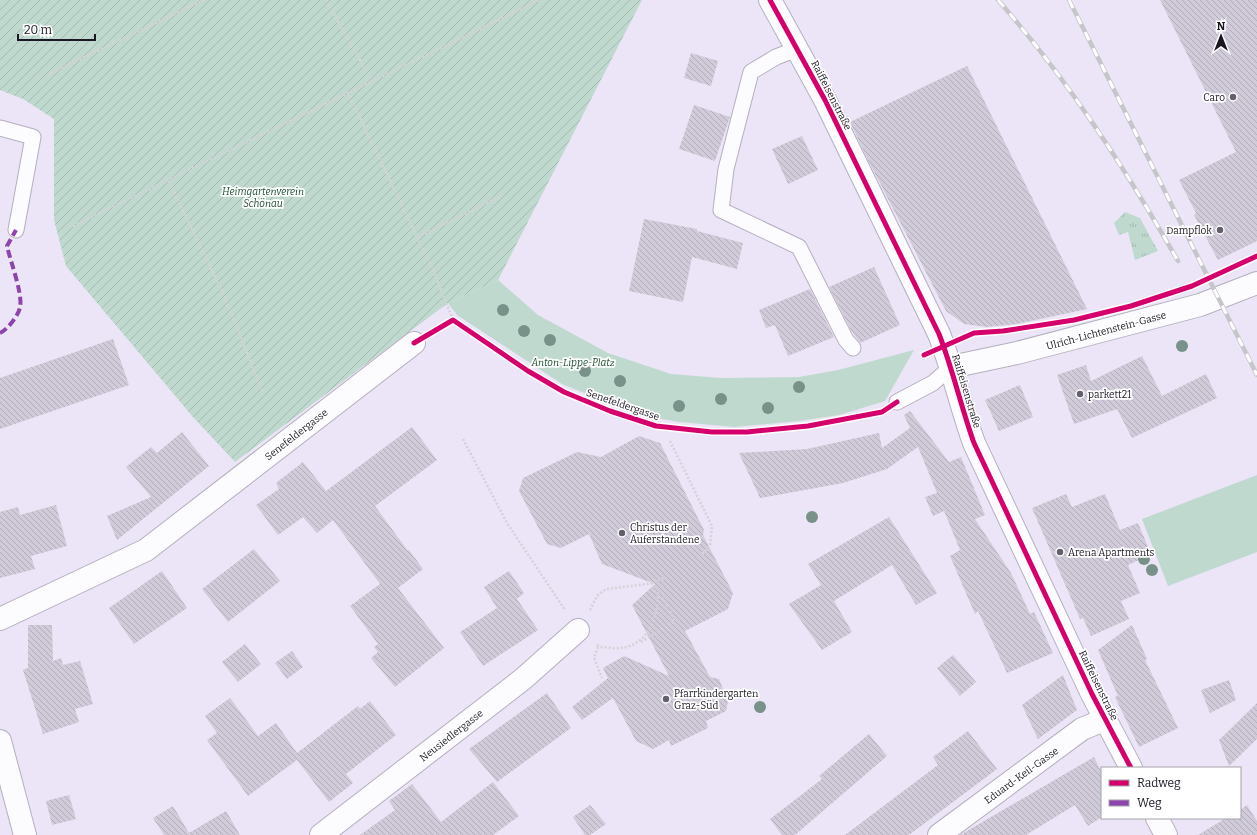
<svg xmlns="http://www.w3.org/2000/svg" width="1257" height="835" viewBox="0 0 1257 835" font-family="Bitter,serif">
	<defs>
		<pattern id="grass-tufts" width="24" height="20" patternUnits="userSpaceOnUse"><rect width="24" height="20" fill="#c0d9ce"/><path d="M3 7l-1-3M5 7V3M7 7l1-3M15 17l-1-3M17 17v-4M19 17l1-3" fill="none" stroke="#a4bab1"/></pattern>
		<pattern id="garden-furrows" width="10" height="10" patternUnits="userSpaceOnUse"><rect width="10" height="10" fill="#c0d9ce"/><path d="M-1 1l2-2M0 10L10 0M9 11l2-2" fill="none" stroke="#a4bab1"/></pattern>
		<pattern id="building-back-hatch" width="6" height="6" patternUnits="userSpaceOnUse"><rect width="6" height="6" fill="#d0cad9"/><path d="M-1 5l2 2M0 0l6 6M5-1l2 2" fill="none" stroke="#b2adba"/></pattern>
	</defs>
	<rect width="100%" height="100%" fill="#ebe5f7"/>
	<!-- grass -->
	<polygon fill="url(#grass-tufts)" points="1125,212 1140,218 1158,251 1135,260 1128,232 1119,235 1114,223"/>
	<!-- park -->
	<g fill="#c0d9ce">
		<polygon points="498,280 538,315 608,353 671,374 721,378 799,377 838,370 914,350 885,401 839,415 800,421 735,427 679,422 651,417 621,408 562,384 457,315 448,303"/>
		<polygon points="1257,475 1257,552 1168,586 1142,519"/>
	</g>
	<!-- garden -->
	<polygon fill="url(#garden-furrows)" points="0,0 642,0 498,280 448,303 235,462 193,417 66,266 54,220 54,119 23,99 0,90"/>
	<!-- building -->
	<g fill="url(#building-back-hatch)">
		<polygon points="1160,0 1257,0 1257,241 1218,260 1194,215 1196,213 1179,180 1236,152"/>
		<polygon points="691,53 718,61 711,86 684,78"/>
		<polygon points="967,66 1087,309 1017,324 987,327 964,324 946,311 867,158 850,122"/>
		<polygon points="694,105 730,117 715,161 679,149"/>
		<polygon points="802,136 818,170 788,184 772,149"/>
		<polygon points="644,219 697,229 697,231 743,243 737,269 692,257 683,302 629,291"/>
		<polygon points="874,267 900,325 860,343 851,330 829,287"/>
		<polygon points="810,289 834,337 788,356 775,325 766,328 759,310"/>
		<polygon points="113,339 129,385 0,429 0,378"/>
		<polygon points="1142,356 1162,396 1206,374 1217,398 1132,438 1117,409 1074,424 1057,375 1086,365 1091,381"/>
		<polygon points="1020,385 1033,417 999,431 985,400"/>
		<polygon points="910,411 949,462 961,457 985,515 975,519 1011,573 1030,614 1034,612 1053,653 1007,673 978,611 975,614 950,556 960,550 944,511 933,516 925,497 937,493 918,447 887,469 843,483 760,498 739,453 807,449 879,433 882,448 910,428 904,415"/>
		<polygon points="412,427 437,460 375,506 408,551 409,550 423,569 398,588 444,648 395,687 371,658 378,652 374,647 378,644 350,606 380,584 333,520 317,533 303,517 278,535 256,505 279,489 276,483 303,462 326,491"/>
		<polygon points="182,432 209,466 117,540 107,516 151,497 126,467 151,447 157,453"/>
		<polygon points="639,436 660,443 704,530 703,535 733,593 728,609 685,631 710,677 719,679 728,701 726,711 706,721 708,728 671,746 669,740 653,749 636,741 613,698 582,720 572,707 608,678 603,668 624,656 669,676 632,605 655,584 602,564 589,534 561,548 547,544 519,491 523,478 577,452 601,457"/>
		<polygon points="1066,494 1072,507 1105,494 1120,530 1138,523 1151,554 1128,565 1140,593 1121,601 1129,619 1091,636 1083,618 1080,619 1032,508"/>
		<polygon points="56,505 67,546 31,556 35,569 0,578 0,512 18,507 20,515"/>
		<polygon points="889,517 937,593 916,605 892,565 834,601 852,632 822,650 789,604 821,585 808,564"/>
		<polygon points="254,549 280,581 228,622 202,589"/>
		<polygon points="162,571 187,608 134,644 109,608"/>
		<polygon points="509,571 524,593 517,599 538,630 483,666 460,632 497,608 484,587"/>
		<polygon points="28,625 52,625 53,661 61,658 63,665 80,661 93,704 75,709 79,722 43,734 23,670 28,668"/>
		<polygon points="1132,625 1147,659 1145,660 1178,728 1139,747 1115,697 1118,696 1098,650"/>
		<polygon points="245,644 261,664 238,682 222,662"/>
		<polygon points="292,651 303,667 287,679 275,663"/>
		<polygon points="953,655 976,682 960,696 937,668"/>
		<polygon points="1063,675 1077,710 1038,739 1022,705"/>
		<polygon points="1229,680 1236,700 1210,713 1201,690"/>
		<polygon points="547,693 571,728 497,782 469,749"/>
		<polygon points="230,698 258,736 276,723 297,753 358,706 360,709 370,701 396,735 346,774 353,783 329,802 297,760 248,796 207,740 217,733 205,716"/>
		<polygon points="1257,703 1257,739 1229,766 1219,740"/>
		<polygon points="968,731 997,769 909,835 845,835 938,765 933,757"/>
		<polygon points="869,734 887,756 795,835 782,835 770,819 822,779 819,776"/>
		<polygon points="1094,757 1102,773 1102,817 1088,826 1075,805 1026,835 960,835"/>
		<polygon points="493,782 519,816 493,835 360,835 395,810 389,801 412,784 441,822"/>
		<polygon points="69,795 76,819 52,825 46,801"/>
		<polygon points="590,805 606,824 590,835 585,835 573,817"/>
		<polygon points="1247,805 1257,821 1257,835 1198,835 1226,818 1240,818 1240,810"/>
		<polygon points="173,806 189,833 226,811 240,835 164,835 153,818"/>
	</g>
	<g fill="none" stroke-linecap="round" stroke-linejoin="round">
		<defs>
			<g id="lane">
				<polyline points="797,49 776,57 751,72 726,169 721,210 799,247 846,340 853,348"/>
				<polyline points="0,128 33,137 16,230"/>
				<polyline points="897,402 933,383 951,367"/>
			</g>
			<g id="street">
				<polyline points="0,619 146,550 414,343"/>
				<polyline points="321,835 523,679 578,630"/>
				<polyline points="939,835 1082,729 1106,719"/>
			</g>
			<g id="secondary">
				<path d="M770,0L825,100L939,334C953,370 961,407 974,443L1092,694L1131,768"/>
				<polyline points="951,367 1017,353 1200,305 1257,283"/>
				<polyline points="0,741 25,835"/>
				<polyline points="1157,818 1166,835"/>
			</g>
		</defs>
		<!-- lane casing -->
		<use href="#lane" stroke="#b4afbd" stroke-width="17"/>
		<!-- street casing -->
		<use href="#street" stroke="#b4afbd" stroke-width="24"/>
		<!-- secondary casing -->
		<use href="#secondary" stroke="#b4afbd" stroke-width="24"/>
		<!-- path -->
		<g stroke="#d4d2d8" stroke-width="2.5" stroke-dasharray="2 2" stroke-linecap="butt">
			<polyline points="326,0 372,81"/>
			<polyline points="47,75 204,0"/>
			<polyline points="348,93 433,270 453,320"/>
			<polyline points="169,181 225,298 263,393"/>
			<polyline points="73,226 540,0"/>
			<polyline points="418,237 503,195"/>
			<polyline points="463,439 507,523 565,610"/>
			<polyline points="670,441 712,526 710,546 701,555"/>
			<polyline points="658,597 664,599 668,608"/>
			<polyline points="590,610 597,596 606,589 647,584 664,578"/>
			<polyline points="641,642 674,622 670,611"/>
			<path d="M597,645C601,648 607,647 612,648C645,651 658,621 658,593L654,590L651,582"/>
			<polyline points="598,647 594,658 602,678"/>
		</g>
		<!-- lane -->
		<use href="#lane" stroke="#fcfbfe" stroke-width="15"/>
		<!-- street -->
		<use href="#street" stroke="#fcfbfe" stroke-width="22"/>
		<!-- secondary -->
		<use href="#secondary" stroke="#fcfbfe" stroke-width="22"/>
		<defs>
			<g id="rail">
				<path d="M998,0C1068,80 1125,168 1178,261"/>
				<polyline points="1069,0 1257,375"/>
			</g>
		</defs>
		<!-- rail casing -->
		<use href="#rail" stroke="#c6c5ca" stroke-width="4.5"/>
		<!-- rail -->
		<use href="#rail" stroke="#fff" stroke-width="3" stroke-dasharray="9" stroke-linecap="butt"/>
		<!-- quiet -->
		<path stroke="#8e44ad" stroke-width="4" stroke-dasharray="8 4" stroke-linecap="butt" d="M0,333C7,330 19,315 20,307C23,294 10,260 7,246L16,230"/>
		<defs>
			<g id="cycleway">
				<path d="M770,0L825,100L939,334C953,370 961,407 974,443L1092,694L1131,768"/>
				<polyline points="414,343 453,320 528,371 564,392 610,411 656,426 712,432 747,432 808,426 882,412 897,402"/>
				<polyline points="924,355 974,333 1003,331 1074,320 1131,306 1192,286 1257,256"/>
			</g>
		</defs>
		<!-- cycleway casing -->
		<use href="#cycleway" stroke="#fff" stroke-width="8"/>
		<!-- cycleway -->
		<use href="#cycleway" stroke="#d6006c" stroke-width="5"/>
	</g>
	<!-- trees -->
	<g fill="#789189">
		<circle cx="503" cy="310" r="6"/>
		<circle cx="524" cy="331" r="6"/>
		<circle cx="550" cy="340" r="6"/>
		<circle cx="1182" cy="346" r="6"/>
		<circle cx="585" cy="371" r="6"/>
		<circle cx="620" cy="381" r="6"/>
		<circle cx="799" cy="387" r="6"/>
		<circle cx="721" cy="399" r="6"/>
		<circle cx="679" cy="406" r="6"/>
		<circle cx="768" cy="408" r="6"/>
		<circle cx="812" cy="517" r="6"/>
		<circle cx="1144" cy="559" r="6"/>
		<circle cx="1152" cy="570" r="6"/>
		<circle cx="760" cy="707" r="6"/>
	</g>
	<!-- markers -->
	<g fill="#645f6d" stroke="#fff" stroke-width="1.5">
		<circle cx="1233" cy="97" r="4"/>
		<circle cx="1220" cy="230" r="4"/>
		<circle cx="1080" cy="394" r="4"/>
		<circle cx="622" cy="533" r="4"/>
		<circle cx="1060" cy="552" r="4"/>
		<circle cx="666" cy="699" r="4"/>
	</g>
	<g text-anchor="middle" stroke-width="3.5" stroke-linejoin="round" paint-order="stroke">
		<!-- street labels -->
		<g font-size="10" fill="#1b1722" stroke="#fff">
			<text transform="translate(832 95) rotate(63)" y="4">Raiffeisenstraße</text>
			<text transform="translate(1106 330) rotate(-15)" y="4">Ulrich-Lichtenstein-Gasse</text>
			<text transform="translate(967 391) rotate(73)" y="4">Raiffeisenstraße</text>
			<text transform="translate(623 404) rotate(19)" y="4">Senefeldergasse</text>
			<text transform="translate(296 434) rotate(-38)" y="4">Senefeldergasse</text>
			<text transform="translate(1099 685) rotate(64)" y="4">Raiffeisenstraße</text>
			<text transform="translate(451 735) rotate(-38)" y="4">Neusiedlergasse</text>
			<text transform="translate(1021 775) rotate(-36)" y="4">Eduard-Keil-Gasse</text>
		</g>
		<!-- poi labels -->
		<g font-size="10" fill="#1b1722" stroke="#fff" text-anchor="start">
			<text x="1225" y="101" text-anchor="end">Caro</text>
			<text x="1212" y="234" text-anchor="end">Dampflok</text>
			<text x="1088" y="398">parkett21</text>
			<text x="630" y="531">Christus der<tspan x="630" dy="12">Auferstandene</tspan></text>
			<text x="1068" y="556">Arena Apartments</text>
			<text x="674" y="697">Pfarrkindergarten<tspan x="674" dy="12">Graz-Süd</tspan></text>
		</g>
		<!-- park labels -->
		<g font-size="10" font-style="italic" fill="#1a4d2f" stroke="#fff">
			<text x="263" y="195">Heimgartenverein<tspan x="263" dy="12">Schönau</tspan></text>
			<text x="573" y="366">Anton-Lippe-Platz</text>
		</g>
	</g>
	<!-- legend -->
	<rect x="1101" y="767" width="140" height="52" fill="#ffffff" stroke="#a4a2a7"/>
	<rect x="1109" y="780" width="20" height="6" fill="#d6006c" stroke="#a4a2a7"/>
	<text x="1137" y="787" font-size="12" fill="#1b1722">Radweg</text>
	<rect x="1109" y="800" width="20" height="6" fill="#8e44ad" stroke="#a4a2a7"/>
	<text x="1137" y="807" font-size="12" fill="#1b1722">Weg</text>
	<!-- north arrow -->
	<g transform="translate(1221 36)" stroke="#ffffff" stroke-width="3" paint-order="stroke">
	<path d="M0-3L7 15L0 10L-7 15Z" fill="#1b1722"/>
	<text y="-6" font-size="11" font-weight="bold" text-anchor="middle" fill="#1b1722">N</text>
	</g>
	<!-- scale -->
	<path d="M18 34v6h77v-6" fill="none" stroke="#1b1722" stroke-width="2"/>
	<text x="24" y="34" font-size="12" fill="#1b1722" stroke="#ffffff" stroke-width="3" paint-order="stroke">20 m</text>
</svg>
